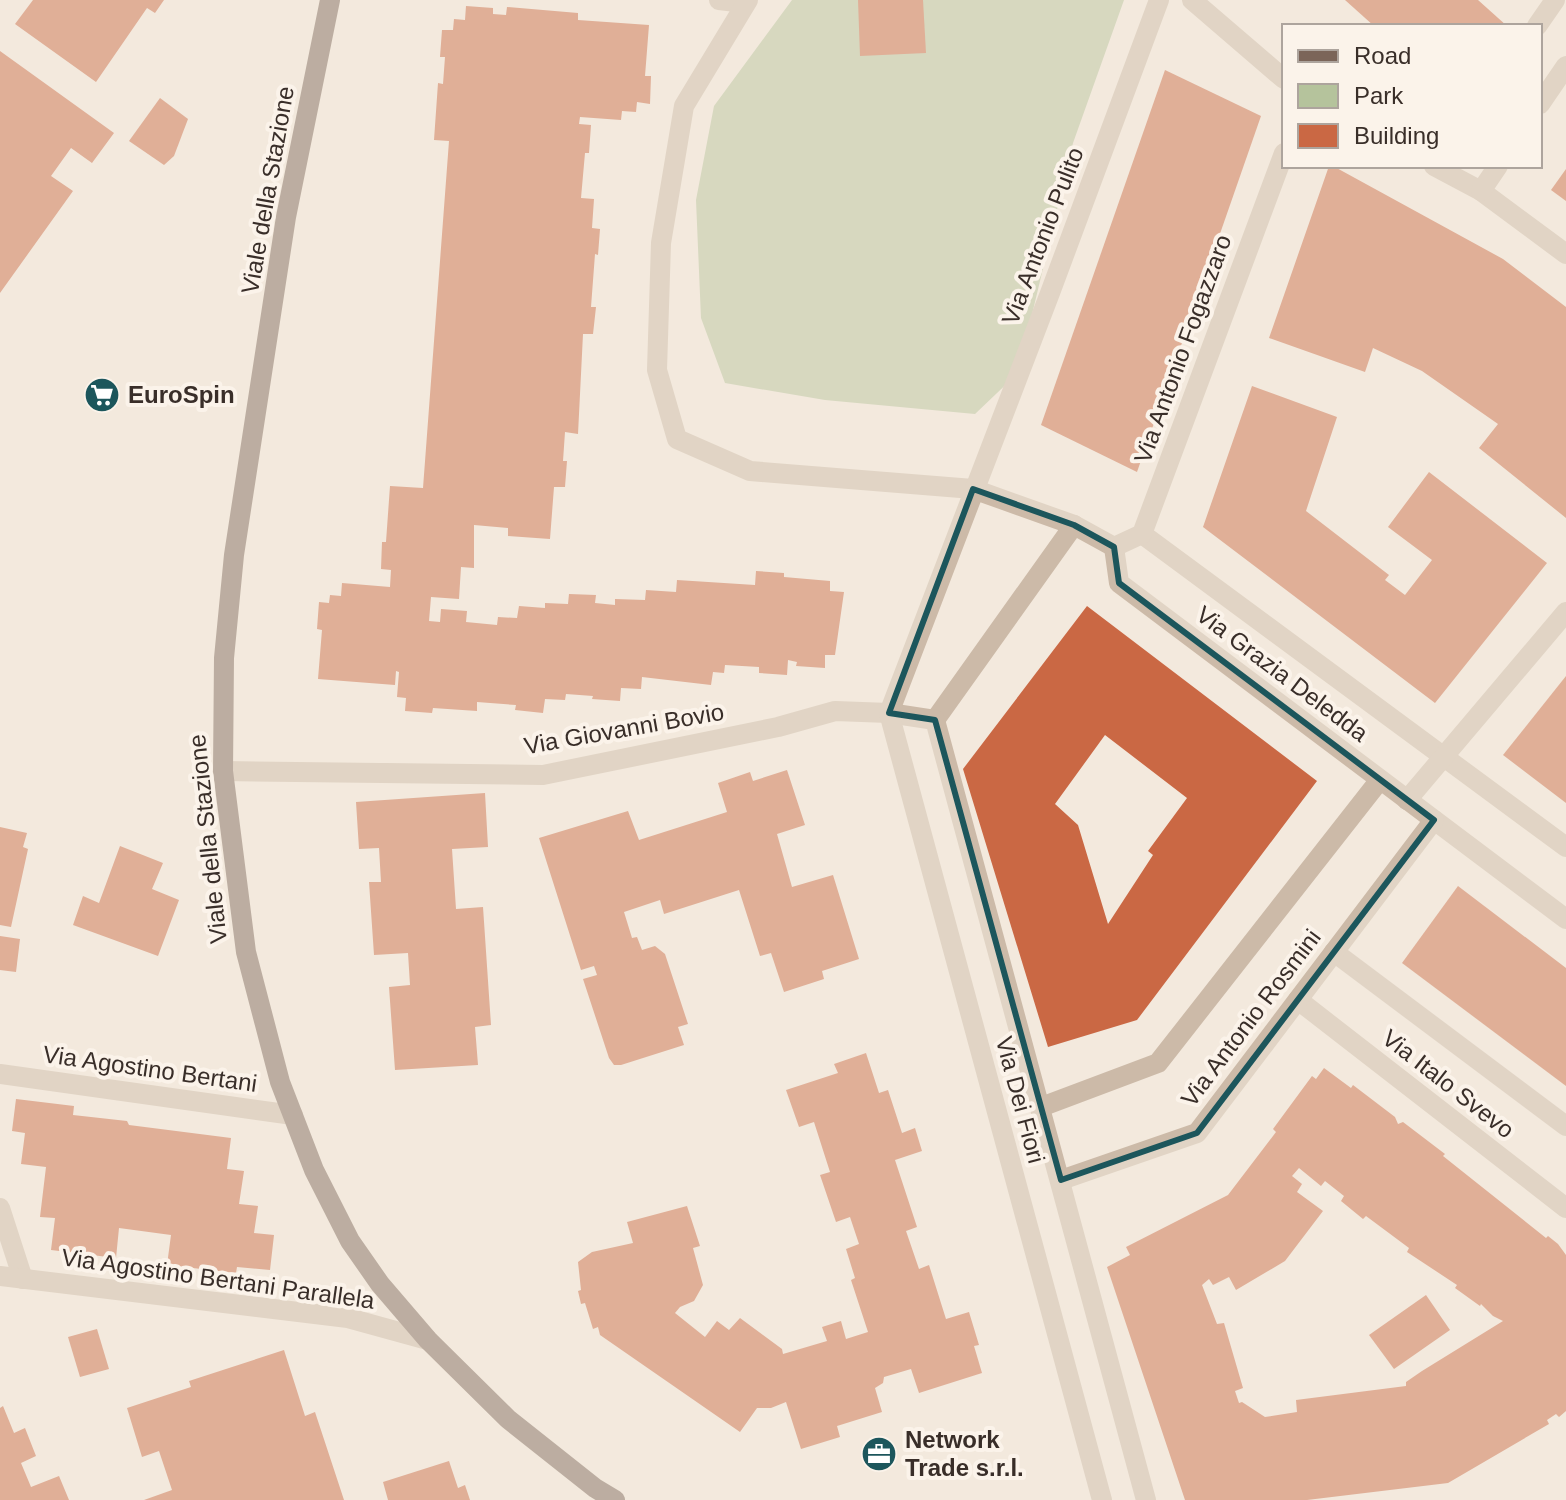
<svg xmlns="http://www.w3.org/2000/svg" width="1566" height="1500" viewBox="0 0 1566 1500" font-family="Helvetica,sans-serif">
	<rect width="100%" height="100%" fill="#f3e9dd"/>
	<!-- green -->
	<polygon fill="#b5c39c" points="792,0 1124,0 1073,143 1018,373 975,414 825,400 725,383 701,318 696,200 714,106"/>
	<!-- building -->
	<g fill="#ca6844" fill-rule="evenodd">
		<polygon points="33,0 164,0 155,13 147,8 96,82 15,24"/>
		<polygon points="858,0 923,0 926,53 860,56"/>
		<polygon points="1345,0 1478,0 1507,26 1374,26"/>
		<polygon points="466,6 493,8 493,14 506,15 507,7 578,13 578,20 649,25 645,76 651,76 650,104 637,102 636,112 622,111 621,120 580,117 579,124 591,125 589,153 585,153 581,198 594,199 592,228 600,229 598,255 595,254 591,307 596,307 593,334 583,334 578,434 565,432 563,461 567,461 565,487 554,487 550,539 508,536 508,528 474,525 474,568 461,567 459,599 431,597 429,621 440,622 441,609 467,611 466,622 497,625 498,617 517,618 519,606 545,608 545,603 568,604 569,594 596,595 595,603 615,605 615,599 645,600 646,590 676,592 677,580 755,585 756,571 784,573 784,577 830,581 830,591 844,592 835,655 825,655 825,668 796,666 797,662 788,660 787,675 759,673 759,667 725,665 724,673 713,672 711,685 642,677 641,689 621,688 620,701 592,699 593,696 566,694 565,700 545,699 543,713 515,710 516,705 477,702 477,711 433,708 432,713 405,711 406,698 397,697 399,672 396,671 395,685 318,679 322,630 317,629 319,602 329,603 330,595 341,596 342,583 390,587 391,570 381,569 382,542 386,542 390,486 423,488 449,141 434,140 438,83 443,84 445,57 440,57 442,30 453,30 454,19 465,20"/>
		<polygon points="0,51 114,133 92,163 71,148 51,176 73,191 0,293"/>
		<polygon points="1165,70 1261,116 1137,472 1041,425"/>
		<polygon points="160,98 188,119 174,156 164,165 129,141"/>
		<polygon points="1329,166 1333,166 1503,259 1566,307 1566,518 1479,448 1498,424 1422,371 1373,348 1365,372 1269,338"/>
		<polygon points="1566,169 1566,201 1551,190"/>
		<polygon points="1252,386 1337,417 1306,511 1389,575 1385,580 1405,595 1432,560 1388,527 1429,472 1547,563 1435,703 1203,527"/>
		<path d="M1087,606L1317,781L1137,1020L1048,1047L963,769ZM1105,735L1187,798L1148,851L1153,855L1108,924L1078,825L1055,804Z"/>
		<polygon points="1566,676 1566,803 1503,755"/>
		<polygon points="787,770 805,825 777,834 792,887 833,875 859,959 822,971 824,979 784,992 771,953 760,956 739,890 664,914 660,900 624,912 632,938 637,937 642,950 655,946 665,954 688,1024 678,1027 684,1045 621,1065 614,1065 609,1058 583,979 597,975 594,966 581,970 539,838 628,811 639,840 727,812 718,783 750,772 753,781"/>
		<polygon points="485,793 488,847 452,849 456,909 483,907 491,1025 475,1027 478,1065 395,1070 389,987 410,985 408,953 374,955 369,882 381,882 379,848 359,849 356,802"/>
		<polygon points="0,827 27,833 23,847 28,849 11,927 0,925"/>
		<polygon points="120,846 163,863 152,889 179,900 158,956 73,925 83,896 99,903"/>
		<polygon points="1458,886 1566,968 1566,1086 1402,963"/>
		<polygon points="0,936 20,939 16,972 0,970"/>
		<polygon points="866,1053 879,1093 888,1090 902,1133 915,1128 922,1151 895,1160 917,1227 906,1231 919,1269 929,1265 946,1319 969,1312 979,1345 974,1346 982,1373 919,1393 911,1369 884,1377 883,1383 875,1388 882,1412 837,1426 840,1437 801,1449 786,1402 771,1408 757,1408 740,1432 600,1335 598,1327 593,1329 585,1303 581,1304 578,1291 581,1290 578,1262 592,1252 633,1243 627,1222 687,1206 700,1246 693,1248 703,1285 694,1301 680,1307 675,1313 705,1337 717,1321 729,1330 740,1318 782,1349 783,1354 827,1341 822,1327 841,1321 846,1339 868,1332 851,1280 855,1278 846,1249 859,1244 850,1217 836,1222 820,1175 830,1172 814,1122 799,1127 786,1090 838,1073 834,1064"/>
		<path d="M1324,1068L1351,1088L1353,1085L1395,1117L1398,1124L1403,1122L1445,1154L1443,1156L1546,1238L1548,1236L1558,1244L1566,1255V1411L1559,1417L1556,1414L1547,1420L1549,1424L1448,1483L1307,1500H1185L1107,1267L1130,1255L1126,1247L1228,1195L1276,1132L1273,1129L1312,1076L1316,1079ZM1299,1168L1321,1186L1325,1181L1344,1196L1341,1201L1363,1219L1366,1216L1409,1248L1407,1252L1457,1285L1455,1288L1480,1306L1481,1304L1493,1316L1503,1321L1422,1371L1406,1382V1386L1296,1400L1297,1412L1265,1417L1242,1402L1239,1403L1235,1391L1243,1388L1224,1323L1217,1324L1202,1285L1209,1279L1213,1285L1229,1277L1236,1290L1285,1261L1323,1211L1297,1192L1302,1184L1292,1176Z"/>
		<polygon points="16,1099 74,1106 73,1115 127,1121 129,1125 231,1138 227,1169 244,1171 239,1204 258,1206 254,1233 274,1235 270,1270 237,1267 236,1273 167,1265 171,1235 119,1228 116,1258 51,1250 55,1218 40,1217 46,1167 21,1164 25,1133 12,1131"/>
		<polygon points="1426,1295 1450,1330 1394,1369 1369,1335"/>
		<polygon points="97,1329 109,1369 80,1377 68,1337"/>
		<polygon points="284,1350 305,1416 315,1412 344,1500 144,1500 172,1490 159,1451 142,1457 127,1408 191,1387 189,1381"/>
		<polygon points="3,1406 14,1433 25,1428 36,1456 21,1463 31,1487 59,1476 69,1500 0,1500 0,1408"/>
		<polygon points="449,1461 458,1488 465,1485 470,1500 388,1500 383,1482"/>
	</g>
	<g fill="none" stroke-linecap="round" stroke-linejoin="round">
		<!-- minor -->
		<g stroke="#ccbaa8" stroke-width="20">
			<polyline points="719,0 745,3"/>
			<polyline points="748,0 684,106 661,243 657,370 677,439 750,471 973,489 1074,525 1114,547"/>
			<polyline points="1192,0 1284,79"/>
			<polyline points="1537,26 1555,0"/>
			<polyline points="1540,104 1566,66"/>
			<polyline points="1434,166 1481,191 1566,254"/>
			<polyline points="1481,191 1498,166"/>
			<polyline points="1142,534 1566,847"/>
			<polyline points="1114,547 1119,583 1566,919"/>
			<polyline points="1114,547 1142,534 1284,153"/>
			<polyline points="935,720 1074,525"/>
			<polyline points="223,771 543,775 778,727 835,711 889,713 935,720 1146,1500"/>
			<polyline points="1407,800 1566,612"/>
			<polyline points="1334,952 1566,1126"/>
			<polyline points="1298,1000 1566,1208"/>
			<polyline points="0,1074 293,1115"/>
			<polyline points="1041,1107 1158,1063 1379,781"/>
			<polyline points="1061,1180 1197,1133 1434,820"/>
			<polyline points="0,1208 23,1279"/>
			<polyline points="0,1276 348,1318 428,1340"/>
			<polyline points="1102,1500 889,713 1050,293 1159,0"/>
		</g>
		<!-- primary -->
		<polyline stroke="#7b6559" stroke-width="20" points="330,0 286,217 234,555 224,658 223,771 246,952 280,1082 314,1170 350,1241 380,1284 428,1340 508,1419 595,1488 615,1500"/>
	</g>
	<!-- marked area -->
	<path d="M0 0H1566V1500H0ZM973,489L1074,525L1114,547L1119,583L1434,820L1197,1133L1061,1180L935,720L889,713Z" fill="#f3e9dd" fill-opacity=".55" fill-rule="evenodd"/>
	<path fill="none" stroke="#1c565c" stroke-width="6" stroke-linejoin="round" d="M973,489L1074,525L1114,547L1119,583L1434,820L1197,1133L1061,1180L935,720L889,713Z"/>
	<!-- icons -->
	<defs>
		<symbol id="supermarket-disc" viewBox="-11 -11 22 22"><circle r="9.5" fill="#1c565c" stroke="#fbf3ea"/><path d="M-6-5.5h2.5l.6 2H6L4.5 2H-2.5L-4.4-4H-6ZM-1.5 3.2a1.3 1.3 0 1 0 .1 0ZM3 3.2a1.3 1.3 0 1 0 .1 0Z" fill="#fff"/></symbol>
		<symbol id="office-disc" viewBox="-11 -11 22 22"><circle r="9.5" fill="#1c565c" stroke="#fbf3ea"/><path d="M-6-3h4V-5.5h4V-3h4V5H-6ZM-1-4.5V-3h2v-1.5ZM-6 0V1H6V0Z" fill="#fff"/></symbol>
	</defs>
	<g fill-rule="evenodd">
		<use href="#supermarket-disc" x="82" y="375" width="40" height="40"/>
		<use href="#office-disc" x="859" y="1434" width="40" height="40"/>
	</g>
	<g text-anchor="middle" stroke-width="8" stroke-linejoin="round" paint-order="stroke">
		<!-- street labels -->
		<g font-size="24" fill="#392e29" stroke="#fbf3ea">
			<text transform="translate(268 190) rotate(-80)" y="8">Viale della Stazione</text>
			<text transform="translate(1043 236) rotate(-69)" y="8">Via Antonio Pulito</text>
			<text transform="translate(1183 349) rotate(-70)" y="8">Via Antonio Fogazzaro</text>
			<text transform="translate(1282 674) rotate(37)" y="8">Via Grazia Deledda</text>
			<text transform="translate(624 729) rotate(-10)" y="8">Via Giovanni Bovio</text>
			<text transform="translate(208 839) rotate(-96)" y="8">Viale della Stazione</text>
			<text transform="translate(1251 1018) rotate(-53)" y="8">Via Antonio Rosmini</text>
			<text transform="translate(150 1069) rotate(8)" y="8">Via Agostino Bertani</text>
			<text transform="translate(1448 1084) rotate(38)" y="8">Via Italo Svevo</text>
			<text transform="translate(1020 1100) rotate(75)" y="8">Via Dei Fiori</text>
			<text transform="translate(218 1279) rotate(8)" y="8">Via Agostino Bertani Parallela</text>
		</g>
		<!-- poi labels -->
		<g font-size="24" font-weight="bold" fill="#392e29" stroke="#fbf3ea" text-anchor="start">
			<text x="128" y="403">EuroSpin</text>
			<text x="905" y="1448">Network<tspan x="905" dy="28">Trade s.r.l.</tspan></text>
		</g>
	</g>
	<!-- legend -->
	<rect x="1282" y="24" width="260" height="144" fill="#fbf3ea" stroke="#ada49d" stroke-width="2"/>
	<rect x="1298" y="50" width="40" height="12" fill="#7b6559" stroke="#ada49d" stroke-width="2"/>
	<text x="1354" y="64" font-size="24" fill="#392e29">Road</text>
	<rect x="1298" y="84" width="40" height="24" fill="#b5c39c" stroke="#ada49d" stroke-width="2"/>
	<text x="1354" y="104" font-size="24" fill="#392e29">Park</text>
	<rect x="1298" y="124" width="40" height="24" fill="#ca6844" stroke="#ada49d" stroke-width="2"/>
	<text x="1354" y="144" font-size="24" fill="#392e29">Building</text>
</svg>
